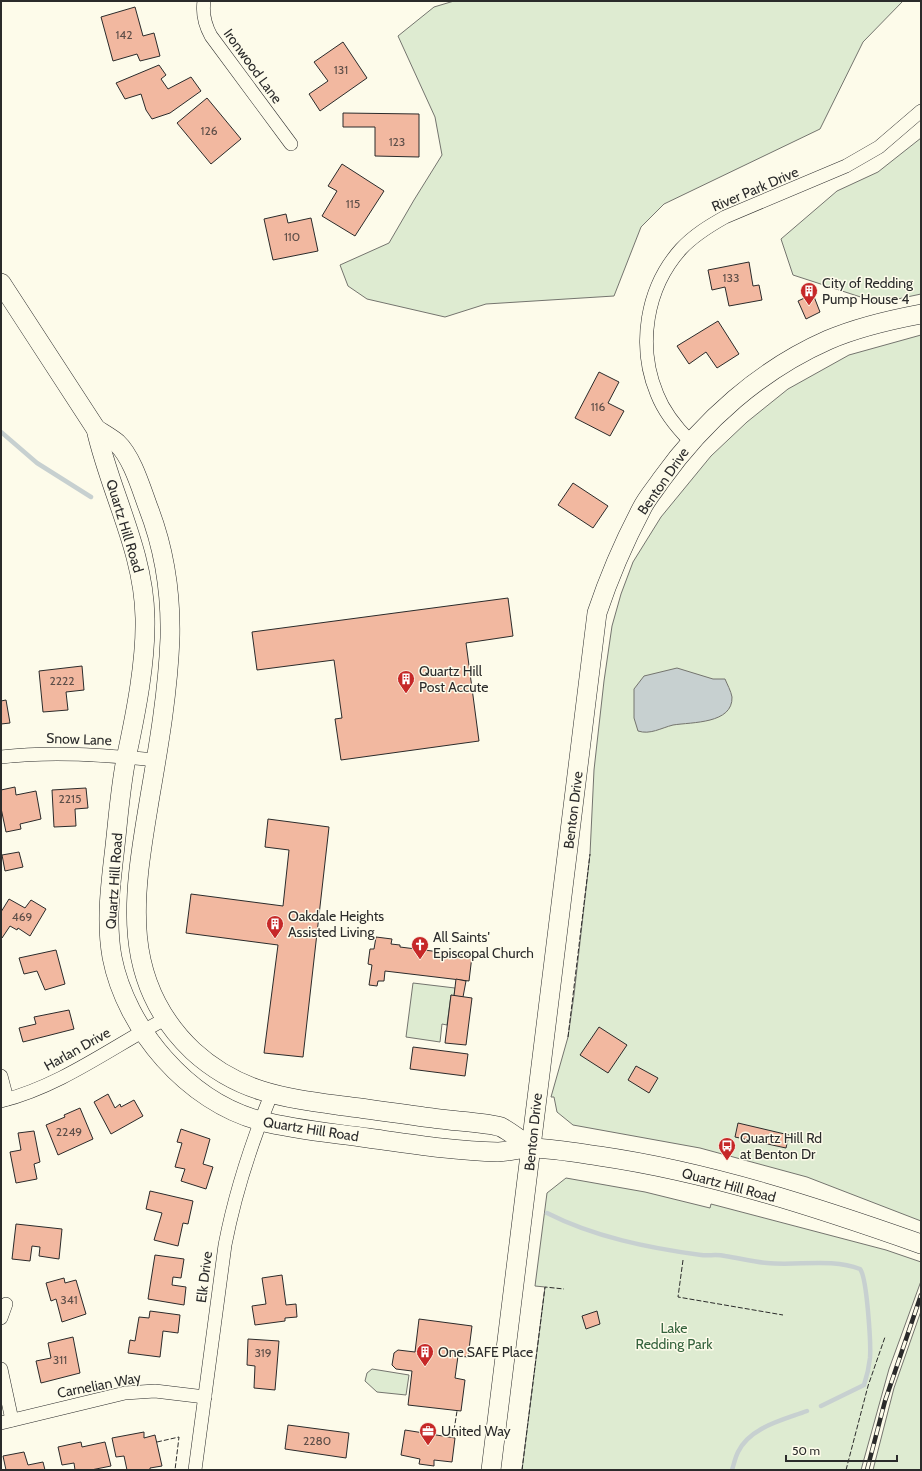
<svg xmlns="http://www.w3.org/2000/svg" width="922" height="1471" viewBox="0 0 922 1471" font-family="Cabin,sans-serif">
	<rect width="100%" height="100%" fill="#fdfbea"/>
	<!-- green -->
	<g fill="#deebd1" stroke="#74746e">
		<polygon points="454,1 903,1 863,42 820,129 664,204 641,227 614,296 486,304 445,317 367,299 348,286 340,265 389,243 414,200 442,155 435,117 398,36 434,7"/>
		<polygon points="921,138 921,294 879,303 793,275 781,239 837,191 878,172"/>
		<polygon points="921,335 921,1221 807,1177 700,1148 573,1125 557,1112 554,1097 551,1097 568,1037 574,995 590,854 594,770 604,681 612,626 621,594 633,562 661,517 711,456 747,422 788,389 849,355"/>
		<polygon points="413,983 455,988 454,996 451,995 447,1025 442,1024 440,1042 406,1037"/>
		<polygon points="566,1178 645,1192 710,1208 711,1204 886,1250 921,1262 921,1281 889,1369 861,1470 522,1470 545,1287 535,1286 547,1193"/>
		<polygon points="921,1311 921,1470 873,1470 894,1388"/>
		<polygon points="372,1369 409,1375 406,1395 377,1392 365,1381 367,1373"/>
	</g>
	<!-- water -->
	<path fill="#c7d0d0" stroke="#74746e" d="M677,668L713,679H725C727,684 731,691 732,697C733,724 692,722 673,725C661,728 650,735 638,731L634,718V689L644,676Z"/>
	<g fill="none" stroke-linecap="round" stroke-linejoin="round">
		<!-- stream -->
		<g stroke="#c7d0d0" stroke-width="4.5">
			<polyline points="1,432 37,463 91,497"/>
			<path d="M547,1213C594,1237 649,1248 701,1255C709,1256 717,1254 725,1256C739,1258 753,1262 767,1263C798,1266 831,1258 860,1269C867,1277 871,1344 870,1358C869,1367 867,1376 864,1385L821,1406"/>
			<path d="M732,1470C734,1464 735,1458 738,1452C750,1427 783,1420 807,1411"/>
		</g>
	</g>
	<!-- building -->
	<g fill="#f2b8a0" stroke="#2b2b2b">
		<polygon points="135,7 143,36 154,33 160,56 140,61 137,54 113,61 101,17"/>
		<polygon points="343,42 367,78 320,111 309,94 328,81 314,62"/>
		<polygon points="159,65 166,75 161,79 168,89 191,77 201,91 170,113 152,119 146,110 141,94 125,99 116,83"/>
		<polygon points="207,98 241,139 211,164 177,123"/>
		<polygon points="343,113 419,114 419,157 375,156 375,127 343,127"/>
		<polygon points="342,164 384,191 355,236 322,216 337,191 328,186"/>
		<polygon points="286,214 288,223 311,218 318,251 273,260 264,219"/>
		<polygon points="749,262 753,286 759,285 762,300 729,306 725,287 712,290 708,270"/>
		<polygon points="813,294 820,312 806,319 798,301"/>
		<polygon points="718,321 739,354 717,368 706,352 689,364 677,346"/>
		<polygon points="599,372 619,382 608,403 624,411 610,436 575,418"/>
		<polygon points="573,483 608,506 593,528 558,505"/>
		<polygon points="508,598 513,636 466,643 479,741 341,760 335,719 342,718 334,660 257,670 252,632"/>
		<polygon points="82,666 84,690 66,692 68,710 43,712 39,671"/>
		<polygon points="6,700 10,723 1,724 1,701"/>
		<polygon points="15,787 16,795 36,791 41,819 20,824 21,829 6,832 1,808 1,790"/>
		<polygon points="86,788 88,808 75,809 76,826 54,827 52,790"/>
		<polygon points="268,819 329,827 303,1057 264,1053 278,945 186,933 191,894 283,906 289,850 265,847"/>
		<polygon points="19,852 23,867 5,871 2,855"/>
		<polygon points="9,899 25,908 31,900 46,909 30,936 18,928 17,930 10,926 2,938 1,937 1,912"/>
		<polygon points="376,937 392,939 391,944 400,945 400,947 472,956 469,981 385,971 384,981 378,981 377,986 369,985 372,965 368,964 370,949 374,949"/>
		<polygon points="56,950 65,984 45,990 37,971 24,974 19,958"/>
		<polygon points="456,979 466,981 463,997 454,996"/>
		<polygon points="451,995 472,998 466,1045 445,1043"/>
		<polygon points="69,1010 74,1029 23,1042 19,1028 36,1024 34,1017"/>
		<polygon points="599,1027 627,1045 608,1073 580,1055"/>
		<polygon points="413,1047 468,1054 465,1076 410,1069"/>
		<polygon points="636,1066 658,1078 649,1093 628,1080"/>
		<polygon points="108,1094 115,1108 120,1104 121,1107 134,1100 143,1116 111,1134 94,1102"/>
		<polygon points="80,1108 93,1139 58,1155 46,1125 65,1117 64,1115"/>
		<polygon points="738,1123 789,1135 786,1148 735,1137"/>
		<polygon points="181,1129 210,1139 203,1164 213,1167 206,1189 181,1181 185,1169 175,1167 182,1143 177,1142"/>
		<polygon points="34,1131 40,1162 34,1164 37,1179 16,1183 10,1152 21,1150 18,1133"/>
		<polygon points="150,1191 193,1201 188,1224 183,1223 178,1246 154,1240 162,1213 146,1209"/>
		<polygon points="16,1224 62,1229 59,1259 39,1256 40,1247 32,1246 30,1261 12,1259"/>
		<polygon points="155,1255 184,1259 181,1278 173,1277 172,1285 186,1287 184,1305 148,1299"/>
		<polygon points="282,1275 286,1305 296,1304 297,1317 285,1318 285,1321 255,1325 252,1306 266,1304 262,1278"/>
		<polygon points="64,1278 65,1283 76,1280 86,1314 62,1322 56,1299 51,1301 46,1283"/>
		<polygon points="150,1311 180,1315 178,1333 163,1331 160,1357 128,1353 130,1340 135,1341 139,1317 149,1318"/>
		<polygon points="597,1311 600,1324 586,1329 582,1316"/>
		<polygon points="419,1319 472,1326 468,1357 458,1356 455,1378 465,1380 461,1411 408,1405 412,1371 396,1369 392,1365 394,1353 398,1350 415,1352"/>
		<polygon points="73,1337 80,1373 41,1383 36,1361 51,1358 48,1343"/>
		<polygon points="248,1339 279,1341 275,1390 254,1388 255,1366 247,1365"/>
		<polygon points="288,1425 349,1433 346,1458 285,1449"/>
		<polygon points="405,1430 455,1438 452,1462 434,1460 434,1466 419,1464 420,1459 401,1455"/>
		<polygon points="144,1432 144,1438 155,1435 162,1466 150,1468 150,1470 127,1470 124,1456 116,1457 112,1438"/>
		<polygon points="81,1442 82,1447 105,1442 111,1466 91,1470 75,1470 74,1463 62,1465 58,1447"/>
		<polygon points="24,1452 28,1465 43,1462 45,1470 6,1470 3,1456"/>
	</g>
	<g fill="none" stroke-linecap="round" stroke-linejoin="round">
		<defs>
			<g id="street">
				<path d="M204,1C202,14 205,25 211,36L291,144"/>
				<path d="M690,441C677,428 664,412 657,394C637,346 646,288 681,249C694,235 709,226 725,217L846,166L879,147L921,111"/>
				<path d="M1,757C53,751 104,755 156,760"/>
				<polyline points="1,1076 7,1099"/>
				<path d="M1,1101C61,1086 112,1047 165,1019"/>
				<polyline points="1,1318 6,1304"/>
				<polyline points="1,1369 12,1420"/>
				<polyline points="1,1423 125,1393 155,1391 205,1397"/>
				<path d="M195,1470L225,1245C235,1193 251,1144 271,1095"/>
			</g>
			<g id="secondary">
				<path d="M1,283L96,429C110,492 144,551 145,618C146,661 136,712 127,754C120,787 118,822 114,855C110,889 106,923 112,957C126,1029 188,1102 261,1121C296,1130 333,1133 368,1138C411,1144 455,1151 498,1152C510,1152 522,1147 534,1148C556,1149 578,1153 599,1156C709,1172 816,1207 921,1244"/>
				<path d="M96,429C102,433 111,438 117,443C132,457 141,488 148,507C164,548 171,594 170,638C168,691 159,744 150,796C135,888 116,978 193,1051C239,1093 285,1098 344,1106C376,1110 408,1115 440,1119C454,1121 490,1123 501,1127C511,1132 521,1141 531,1147"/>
				<path d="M491,1470L597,613C609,577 624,542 642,508C647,498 655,489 661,480C703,421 760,370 828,340C858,327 889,320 921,314"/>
			</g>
		</defs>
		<!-- street casing -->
		<use href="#street" stroke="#2b2b2b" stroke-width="14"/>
		<!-- secondary casing -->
		<use href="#secondary" stroke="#2b2b2b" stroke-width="20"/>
		<!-- street -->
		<use href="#street" stroke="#fdfbea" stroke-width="13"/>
		<!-- secondary -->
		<use href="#secondary" stroke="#fdfbea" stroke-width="19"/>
		<defs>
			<polyline id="rail" points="867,1470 885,1401 921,1295"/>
		</defs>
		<!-- rail casing -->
		<use href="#rail" stroke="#2b2b2b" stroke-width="4.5"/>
		<!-- rail -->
		<use href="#rail" stroke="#fdfbea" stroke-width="3" stroke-dasharray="9" stroke-linecap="butt"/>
		<!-- fence -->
		<g stroke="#2b2b2b" stroke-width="1" stroke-dasharray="5 2" stroke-linecap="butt">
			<polyline points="568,1037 590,854"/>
			<polyline points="683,1260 678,1297 783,1315"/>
			<polyline points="453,1437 457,1411"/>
			<polyline points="157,1442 179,1437 175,1470"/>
			<polyline points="522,1470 545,1287 564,1289"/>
			<polyline points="846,1470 868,1386 885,1337"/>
		</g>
	</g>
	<!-- icons -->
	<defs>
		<symbol id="building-pin" viewBox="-11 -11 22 30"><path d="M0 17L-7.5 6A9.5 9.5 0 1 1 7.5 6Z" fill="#c62828" stroke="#fdfbea"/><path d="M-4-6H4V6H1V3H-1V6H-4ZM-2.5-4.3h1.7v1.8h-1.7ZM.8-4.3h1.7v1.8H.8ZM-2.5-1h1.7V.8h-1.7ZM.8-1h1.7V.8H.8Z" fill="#fff"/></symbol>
		<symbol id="church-pin" viewBox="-11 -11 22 30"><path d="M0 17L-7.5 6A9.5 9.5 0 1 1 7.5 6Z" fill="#c62828" stroke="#fdfbea"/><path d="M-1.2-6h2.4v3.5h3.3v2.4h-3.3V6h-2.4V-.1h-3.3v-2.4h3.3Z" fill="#fff"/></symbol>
		<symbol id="bus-pin" viewBox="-11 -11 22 30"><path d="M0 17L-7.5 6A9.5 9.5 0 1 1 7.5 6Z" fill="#c62828" stroke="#fdfbea"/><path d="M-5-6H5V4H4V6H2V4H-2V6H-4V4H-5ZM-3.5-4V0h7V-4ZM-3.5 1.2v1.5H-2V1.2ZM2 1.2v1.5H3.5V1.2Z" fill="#fff"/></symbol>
		<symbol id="office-pin" viewBox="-11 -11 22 30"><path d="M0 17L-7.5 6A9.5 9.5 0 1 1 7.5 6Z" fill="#c62828" stroke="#fdfbea"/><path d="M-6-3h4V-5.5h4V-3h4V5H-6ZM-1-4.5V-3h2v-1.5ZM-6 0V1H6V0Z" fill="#fff"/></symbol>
	</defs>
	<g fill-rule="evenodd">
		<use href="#building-pin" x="799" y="281" width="20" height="27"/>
		<use href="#building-pin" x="396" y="669" width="20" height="27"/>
		<use href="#building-pin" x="265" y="914" width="20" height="27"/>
		<use href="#church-pin" x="410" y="935" width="20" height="27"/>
		<use href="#bus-pin" x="717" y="1136" width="20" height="27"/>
		<use href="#building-pin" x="415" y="1342" width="20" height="27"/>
		<use href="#office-pin" x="418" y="1421" width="20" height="27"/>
	</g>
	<g text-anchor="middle" stroke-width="3" stroke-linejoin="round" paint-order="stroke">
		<!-- number labels -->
		<g font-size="12" fill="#5d4e48">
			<text x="124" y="39">142</text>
			<text x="341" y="74">131</text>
			<text x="209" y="135">126</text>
			<text x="397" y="146">123</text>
			<text x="353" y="208">115</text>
			<text x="292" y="241">110</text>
			<text x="731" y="282">133</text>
			<text x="598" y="411">116</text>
			<text x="62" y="685">2222</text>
			<text x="70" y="803">2215</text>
			<text x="22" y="921">469</text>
			<text x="69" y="1136">2249</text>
			<text x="69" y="1304">341</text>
			<text x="263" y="1357">319</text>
			<text x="60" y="1364">311</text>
			<text x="317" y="1445">2280</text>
		</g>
		<!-- street labels -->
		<g font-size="14" fill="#2b2b2b" stroke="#fdfbea">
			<text transform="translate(253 66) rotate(54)" y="5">Ironwood Lane</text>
			<text transform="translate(755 189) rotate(-23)" y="5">River Park Drive</text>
			<text transform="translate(663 481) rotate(-55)" y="5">Benton Drive</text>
			<text transform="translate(125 526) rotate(73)" y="5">Quartz Hill Road</text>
			<text transform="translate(79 739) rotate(2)" y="5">Snow Lane</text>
			<text transform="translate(573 810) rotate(-83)" y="5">Benton Drive</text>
			<text transform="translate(114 881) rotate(-86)" y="5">Quartz Hill Road</text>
			<text transform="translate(77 1049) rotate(-29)" y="5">Harlan Drive</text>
			<text transform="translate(311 1129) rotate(9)" y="5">Quartz Hill Road</text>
			<text transform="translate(533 1132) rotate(-84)" y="5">Benton Drive</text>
			<text transform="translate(729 1185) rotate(15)" y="5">Quartz Hill Road</text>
			<text transform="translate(204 1277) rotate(-83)" y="5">Elk Drive</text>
			<text transform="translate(99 1385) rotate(-11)" y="5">Carnelian Way</text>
		</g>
		<!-- poi labels -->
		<g font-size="14" fill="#2b2b2b" stroke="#fdfbea" text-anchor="start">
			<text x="822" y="288">City of Redding<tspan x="822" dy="16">Pump House 4</tspan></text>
			<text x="419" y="676">Quartz Hill<tspan x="419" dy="16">Post Accute</tspan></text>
			<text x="288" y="921">Oakdale Heights<tspan x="288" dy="16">Assisted Living</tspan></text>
			<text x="433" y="942">All Saints'<tspan x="433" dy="16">Episcopal Church</tspan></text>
			<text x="740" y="1143">Quartz Hill Rd<tspan x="740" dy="16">at Benton Dr</tspan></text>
			<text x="438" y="1357">One SAFE Place</text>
			<text x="441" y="1436">United Way</text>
		</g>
		<!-- park labels -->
		<g font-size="14" fill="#34623c" stroke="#fdfbea">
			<text x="674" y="1333">Lake<tspan x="674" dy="16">Redding Park</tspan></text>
		</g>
	</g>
	<!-- border -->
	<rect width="922" height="1471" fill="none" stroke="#2b2b2b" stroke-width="4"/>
	<!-- scale -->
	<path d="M786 1455v6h111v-6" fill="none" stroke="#2b2b2b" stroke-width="2"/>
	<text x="792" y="1455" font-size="12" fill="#2b2b2b" stroke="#fdfbea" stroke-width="3" paint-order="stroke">50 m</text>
</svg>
